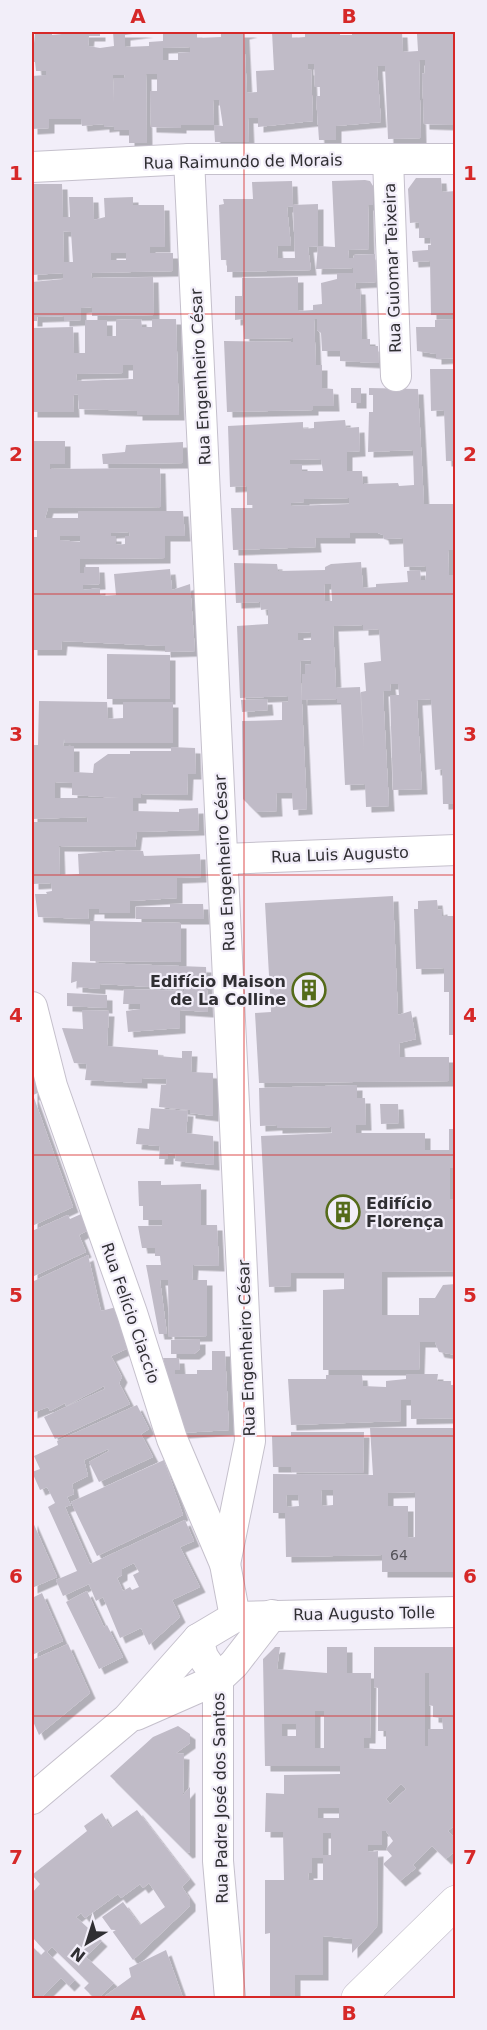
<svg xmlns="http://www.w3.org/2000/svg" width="487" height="2030" viewBox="0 0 487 2030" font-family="'DejaVu Sans',sans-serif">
	<defs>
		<filter id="shadow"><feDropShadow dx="5.5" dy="5.5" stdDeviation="0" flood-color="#0004"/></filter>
	</defs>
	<rect width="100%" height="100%" fill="#f2eef9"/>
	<!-- building -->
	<g fill="#c0bbc7" fill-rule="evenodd" filter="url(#shadow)">
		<path d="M32,32H52V35L62,34V32H100V36H89L88,46L100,48L114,46L113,32H148L125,35V47L149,46V42L163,41V32H197V38L221,37V32H252L244,34L247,93L257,92L256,71L274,70L272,32H292V38L305,37V32H340V35H352V32H402L403,52L418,51L417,34L456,32V122L453,125L424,124L422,74L425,73V60H419L421,138L388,139L385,66H377L381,122L336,126V140H319L316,96H320V87H315L314,64H308V70L311,69L313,121L258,127V118H248L249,142H215L214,125L223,126L219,100H213L214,125H181V128L151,127L150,91H157V74H146L147,143H129V130H114V126L104,127V124L82,126L81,119H49V128L32,129V76L46,75V71H36L35,62H32L35,34ZM190,47V52L178,53V60H163V48ZM113,75H125L124,78H114L113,102Z"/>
		<polygon points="416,178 441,178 442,192 456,191 456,315 431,315 430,261 413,262 412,251 428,250 428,245 431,245 430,238 419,238 419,222 410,223 408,189"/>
		<polygon points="365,180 370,181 373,186 373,205 368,205 369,249 348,250 349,258 354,258 354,255 375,254 376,282 355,283 356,289 360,289 362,339 370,339 370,346 378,346 379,363 340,361 340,351 322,351 321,333 317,330 317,319 314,319 316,365 322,365 322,388 333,389 334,406 313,406 313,410 227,412 224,341 293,342 293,338 244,339 243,319 235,320 235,296 242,296 242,278 298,277 298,311 313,310 313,305 322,304 321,283 337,279 337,273 353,273 353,268 316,269 318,246 335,247 332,181"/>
		<path d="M292,181L293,205L318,204V246L308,247L311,270L227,272V260H221L219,205L224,204L223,199H253L252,182ZM293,206L295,258H278L277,246H291L287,207Z"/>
		<path d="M32,184H62L63,217H70L69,197H93L94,220L105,217L104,198L133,197V205H164L165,247H150V253H173V271L91,273L92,278L153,277L154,315L92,316V307L81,308V320L64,321V316L37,317V321H32V282L63,279V273L32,275ZM63,231L71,232L73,262H64ZM111,253H126V260H111Z"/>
		<path d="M141,319L142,327H152V319H176L179,415H137V411L79,409L78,394L73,395L74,412H32V328L73,327L74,353H85V320H107V336H116V320ZM123,365H133V379L77,381L76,374L123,373Z"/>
		<polygon points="456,319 456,358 436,359 436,354 417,351 416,327 435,327 435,320"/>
		<polygon points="430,369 456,369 456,461 446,461 444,410 431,411"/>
		<rect x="351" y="388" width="10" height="15"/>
		<path d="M369,388L418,389L424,504H456V550H448L449,575H456V804H443L442,769L435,770L431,699L417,700L422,789L393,790L390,695H399L398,684H390L391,691H383L389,806L366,807L365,784L345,785L341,703H337V699L302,700V674H305V665L311,664V660L300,661L307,809L293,810L292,793H276L277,811L256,812L243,799L242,721L282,720V702H288V696L240,698L237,626L268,624V609L261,610L260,602L236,603L234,563L277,564L278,571L325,570V567L331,564L361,562L363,588L376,587V584L408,582L407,571L420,570L421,580H426V566L404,567L403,538L384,539L383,535L378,533H350V538H315L316,547L233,550L231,508H253V505H247V486L230,487L228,426L303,422V429L314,428V422L345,420L346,428L359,427L360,451L347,452V471H362L363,484L398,483L399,486L414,485L413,450L368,452L369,412H373V395H369ZM321,459L323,471H302V464H290V460ZM349,498V504L291,506V503L304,502V499ZM324,584H331L332,601H325ZM363,625V630L379,629L381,661L364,663L366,691L361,692L364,753L360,687L336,688L333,626ZM311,632V640H298V633Z"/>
		<path d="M32,441H65V464H50V469L160,468L161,507L48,508L45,518H78V511H183L185,536H165V558L80,559V573H84V567H99L100,584L83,585V590L100,588V596L116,595L114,574L170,569L172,590L190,584L195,651L165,652V646L62,641L61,650H32V537H37V530H32ZM129,532L130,536H125V544L116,545V536H111V533ZM60,536H80V542L60,540Z"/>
		<polygon points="183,442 183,463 103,464 102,454 125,452 126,445"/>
		<polygon points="107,654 170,655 170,699 107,699"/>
		<polygon points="267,699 268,710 242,712 241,700"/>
		<path d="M39,701L107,702L108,719L123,718V702H173V743H65L64,739L63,746H74V772L93,773L94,764L108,754H130V751H171V747L195,748L196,774H188L187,795L141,794V798H133V811L179,812V809L198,808L199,830L137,832L135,847L59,846L60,875L79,874L78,854L127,850L143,851L144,856L200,854L201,877L177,878V898L130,901V913H99V909H89L88,919L38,917L35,894H47L46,892L52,891L51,883L33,884L32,822H88L87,817L32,819V745H38ZM55,782L72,783V795L119,798H55Z"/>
		<polygon points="393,896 398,1015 411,1011 416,1039 399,1043 400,1057 449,1057 449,1081 259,1083 255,1013 271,1012 265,903"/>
		<polygon points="437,900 438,910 442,909 442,916 456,916 456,1035 449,1035 449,992 444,992 444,968 416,969 414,909 418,909 418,901"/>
		<polygon points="170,904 203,904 204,919 136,919 136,907 170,907"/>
		<polygon points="90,921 181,923 181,962 90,961"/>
		<polygon points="72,962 206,967 208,1012 180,1010 180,1028 128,1032 126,1011 140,1009 140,1004 123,1004 124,989 184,991 185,989 100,984 100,989 77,987 77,981 71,983"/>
		<polygon points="67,993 107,995 107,1008 67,1006"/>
		<polygon points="82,1010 109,1011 107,1046 158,1050 158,1056 182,1058 182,1051 192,1051 191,1072 213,1073 213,1116 190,1113 190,1110 159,1107 161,1085 166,1085 167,1079 142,1078 142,1083 85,1080 87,1064 74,1063 62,1028 83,1029"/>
		<polygon points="32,1061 45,1090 33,1095 73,1207 32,1226"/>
		<polygon points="357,1085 357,1098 365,1098 366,1125 356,1125 356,1133 425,1133 425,1150 449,1150 449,1129 456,1129 456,1168 450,1168 450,1199 456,1199 456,1271 382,1272 382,1315 419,1315 419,1298 435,1298 443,1285 456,1284 456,1355 439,1352 435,1342 420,1342 419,1370 323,1370 323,1290 344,1289 344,1273 291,1273 291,1286 269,1287 261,1136 332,1133 331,1127 277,1128 277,1125 260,1126 259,1088"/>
		<polygon points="380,1104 398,1104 399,1123 381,1124"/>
		<polygon points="151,1108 188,1111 186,1133 213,1136 214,1165 175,1161 176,1154 168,1153 168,1159 159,1159 160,1146 136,1144 138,1128 149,1129"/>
		<polygon points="138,1181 161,1181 161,1185 201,1184 201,1225 217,1225 219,1266 193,1265 192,1280 207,1280 207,1336 169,1337 168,1280 160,1280 167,1334 159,1334 146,1265 161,1265 160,1256 155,1256 155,1248 142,1248 138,1226 162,1226 162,1220 143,1220 143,1206 139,1206"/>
		<polygon points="90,1210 96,1226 79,1235 86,1252 32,1277 32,1231 68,1215 70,1219"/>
		<polygon points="88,1255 101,1311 124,1305 133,1346 111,1356 122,1377 119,1383 130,1404 55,1439 44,1417 105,1389 104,1386 66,1406 65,1403 50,1411 48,1407 32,1413 32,1282"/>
		<polygon points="200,1339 200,1349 194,1354 171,1354 171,1340"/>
		<polygon points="212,1351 225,1351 229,1430 181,1433 163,1358 179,1358 180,1370 175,1370 175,1374 197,1374 197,1370 212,1370"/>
		<polygon points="406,1374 438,1374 437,1381 451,1381 451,1385 456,1385 456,1418 411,1419 411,1400 401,1400 401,1421 291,1425 288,1379 326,1379 326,1375 362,1375 363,1386 386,1387 386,1381 406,1379"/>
		<path d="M137,1405L149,1429L141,1434L153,1457L99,1482L89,1462L109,1451L108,1449L84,1460L88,1476L72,1484L74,1494L67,1497L71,1505L65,1507L90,1564L185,1520L194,1541L180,1547L200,1587L172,1600L180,1617L149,1645L141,1628L120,1638L103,1597L96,1601L89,1584L63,1596L56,1580L77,1571L48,1507L55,1503L47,1487L40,1490L32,1472L40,1469L34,1456L58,1445L57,1441ZM134,1563L139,1572L133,1575L139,1587L132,1590L130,1587L123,1591L117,1578L122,1575V1569Z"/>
		<path d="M370,1428H456V1572H382V1555L286,1557L285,1513H273V1474L373,1475ZM321,1490H333V1505L322,1506ZM415,1492V1537L408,1538V1506H388V1493ZM286,1495H298L299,1506L287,1507Z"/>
		<polygon points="291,1432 364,1432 363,1473 291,1472 291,1467 273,1467 272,1436 291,1436"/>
		<polygon points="164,1460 183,1515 97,1556 71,1502"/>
		<polygon points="32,1520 57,1577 32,1588"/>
		<polygon points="87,1591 104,1627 107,1625 123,1657 99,1669 66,1602"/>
		<polygon points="42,1593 63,1641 32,1655 32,1598"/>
		<polygon points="68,1644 90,1693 39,1735 32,1719 32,1660"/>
		<path d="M275,1647H280L277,1669L327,1673V1647H347V1673H371L370,1738H364V1748L375,1749H386V1731H378V1688L374,1687V1647H456V1824L448,1831L456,1839V1850L446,1859L432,1846L413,1865L416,1868L400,1881L383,1864L392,1856L386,1849L393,1841L386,1831H382V1845H368V1852L378,1851L377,1927L352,1953V1939L323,1936V1975H295V1998L270,1997V1933L265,1934V1880H284L283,1832H265L266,1793L284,1794V1775L340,1774V1766H265L263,1659ZM425,1673H429V1705L433,1706V1717L442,1718L443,1729H428V1746H425ZM315,1711H324V1748H315ZM282,1724H296V1736H282ZM401,1784L406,1789L390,1804L386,1799ZM318,1808H339V1818H318ZM323,1833H331V1855H323ZM312,1858H323V1880H309L308,1873H312Z"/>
		<polygon points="178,1726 190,1734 190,1743 176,1753 184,1754 183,1795 190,1787 190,1852 187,1853 110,1776 153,1737"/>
		<polygon points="137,1810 190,1879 182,1887 190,1899 190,1906 133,1960 102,1917 123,1902 140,1925 165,1907 149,1883 143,1888 140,1884 121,1898 118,1894 85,1918 81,1913 76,1917 102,1941 86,1957 114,1983 99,1998 94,1998 84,1988 89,1983 52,1947 47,1952 75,1980 69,1986 61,1978 41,1998 32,1998 32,1946 41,1955 45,1951 32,1937 32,1893 40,1884 32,1875 87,1831 84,1826 102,1813 111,1828"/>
		<polygon points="166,1950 183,1998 107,1998 105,1996 131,1977 129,1968"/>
	</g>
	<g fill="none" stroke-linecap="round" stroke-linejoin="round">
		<defs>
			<g id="minor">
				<polyline points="189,159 250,1441 225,1564"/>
				<polyline points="388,159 396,376"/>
				<polyline points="32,167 189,159 456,159"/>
				<polyline points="224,859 456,850"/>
				<polyline points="32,1007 52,1086 132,1313 172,1439 225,1564 235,1617"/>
				<polyline points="198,1639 203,1657 218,1679 218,1861 230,1998"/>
				<polyline points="136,1715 218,1679 234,1664 272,1615"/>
				<polyline points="32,1799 127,1719 198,1639 235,1617 456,1612"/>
			</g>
			<polyline id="tertiary" points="358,1998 456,1902"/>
		</defs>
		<!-- minor casing -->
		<use href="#minor" stroke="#c5c0cc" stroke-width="32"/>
		<!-- tertiary casing -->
		<use href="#tertiary" stroke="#c5c0cc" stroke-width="34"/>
		<!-- minor -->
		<use href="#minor" stroke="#fff" stroke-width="30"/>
		<!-- tertiary -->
		<use href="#tertiary" stroke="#fff" stroke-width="33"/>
	</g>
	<!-- grid -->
	<path fill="none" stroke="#d62828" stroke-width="1.5" stroke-opacity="0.55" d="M244,32V1998M32,314H456M32,594H456M32,875H456M32,1155H456M32,1436H456M32,1716H456"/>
	<!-- icons -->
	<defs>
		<symbol id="building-ring" viewBox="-11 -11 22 22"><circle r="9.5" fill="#f2eef9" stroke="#556b1a" stroke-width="1.5"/><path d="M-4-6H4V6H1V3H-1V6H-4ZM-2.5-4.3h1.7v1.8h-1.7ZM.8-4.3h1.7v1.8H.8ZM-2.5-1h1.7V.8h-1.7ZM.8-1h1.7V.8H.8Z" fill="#556b1a"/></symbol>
	</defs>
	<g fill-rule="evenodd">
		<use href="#building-ring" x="290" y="971" width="38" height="38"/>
		<use href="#building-ring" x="324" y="1193" width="38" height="38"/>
	</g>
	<g text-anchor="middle" stroke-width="4.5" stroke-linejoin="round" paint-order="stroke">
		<!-- number labels -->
		<g font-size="14" fill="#545258">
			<text x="399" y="1560">64</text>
		</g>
		<!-- street labels -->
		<g font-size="16" fill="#302f33" stroke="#f2eef9">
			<text transform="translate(243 161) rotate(-1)" y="6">Rua Raimundo de Morais</text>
			<text transform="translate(392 268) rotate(-92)" y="6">Rua Guiomar Teixeira</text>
			<text transform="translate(200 377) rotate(-93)" y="6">Rua Engenheiro César</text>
			<text transform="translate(340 854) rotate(-2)" y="6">Rua Luis Augusto</text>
			<text transform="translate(224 863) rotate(-93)" y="6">Rua Engenheiro César</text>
			<text transform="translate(131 1313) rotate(71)" y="6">Rua Felício Ciaccio</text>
			<text transform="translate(246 1348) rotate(-92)" y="6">Rua Engenheiro César</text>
			<text transform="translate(364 1613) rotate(-1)" y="6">Rua Augusto Tolle</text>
			<text transform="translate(220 1798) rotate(-91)" y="6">Rua Padre José dos Santos</text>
		</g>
		<!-- poi labels -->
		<g font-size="16" font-weight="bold" fill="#302f33" stroke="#f2eef9" text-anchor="end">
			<text x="286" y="987">Edifício Maison<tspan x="286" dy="18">de La Colline</tspan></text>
			<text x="366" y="1209" text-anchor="start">Edifício<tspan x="366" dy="18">Florença</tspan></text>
		</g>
	</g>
	<!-- border -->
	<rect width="487" height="2030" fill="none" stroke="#f2eef9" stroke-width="66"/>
	<!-- north arrow -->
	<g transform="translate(87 1943) rotate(218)" stroke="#f2eef9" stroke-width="4.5" paint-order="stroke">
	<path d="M0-4.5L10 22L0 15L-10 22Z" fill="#302f33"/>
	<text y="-9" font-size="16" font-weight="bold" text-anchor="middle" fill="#302f33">N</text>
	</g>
	<rect x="33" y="33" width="421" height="1964" fill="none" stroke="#d62828" stroke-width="2"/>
	<g font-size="20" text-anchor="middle" font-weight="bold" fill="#d62828">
		<text x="138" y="23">A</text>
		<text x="349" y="23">B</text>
		<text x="16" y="180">1</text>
		<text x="470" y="180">1</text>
		<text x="16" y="461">2</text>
		<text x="470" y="461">2</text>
		<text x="16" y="741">3</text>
		<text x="470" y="741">3</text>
		<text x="16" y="1022">4</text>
		<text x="470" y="1022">4</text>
		<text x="16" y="1302">5</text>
		<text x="470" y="1302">5</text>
		<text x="16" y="1583">6</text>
		<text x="470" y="1583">6</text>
		<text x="16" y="1864">7</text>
		<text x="470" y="1864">7</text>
		<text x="138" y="2020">A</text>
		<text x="349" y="2020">B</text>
	</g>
</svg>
